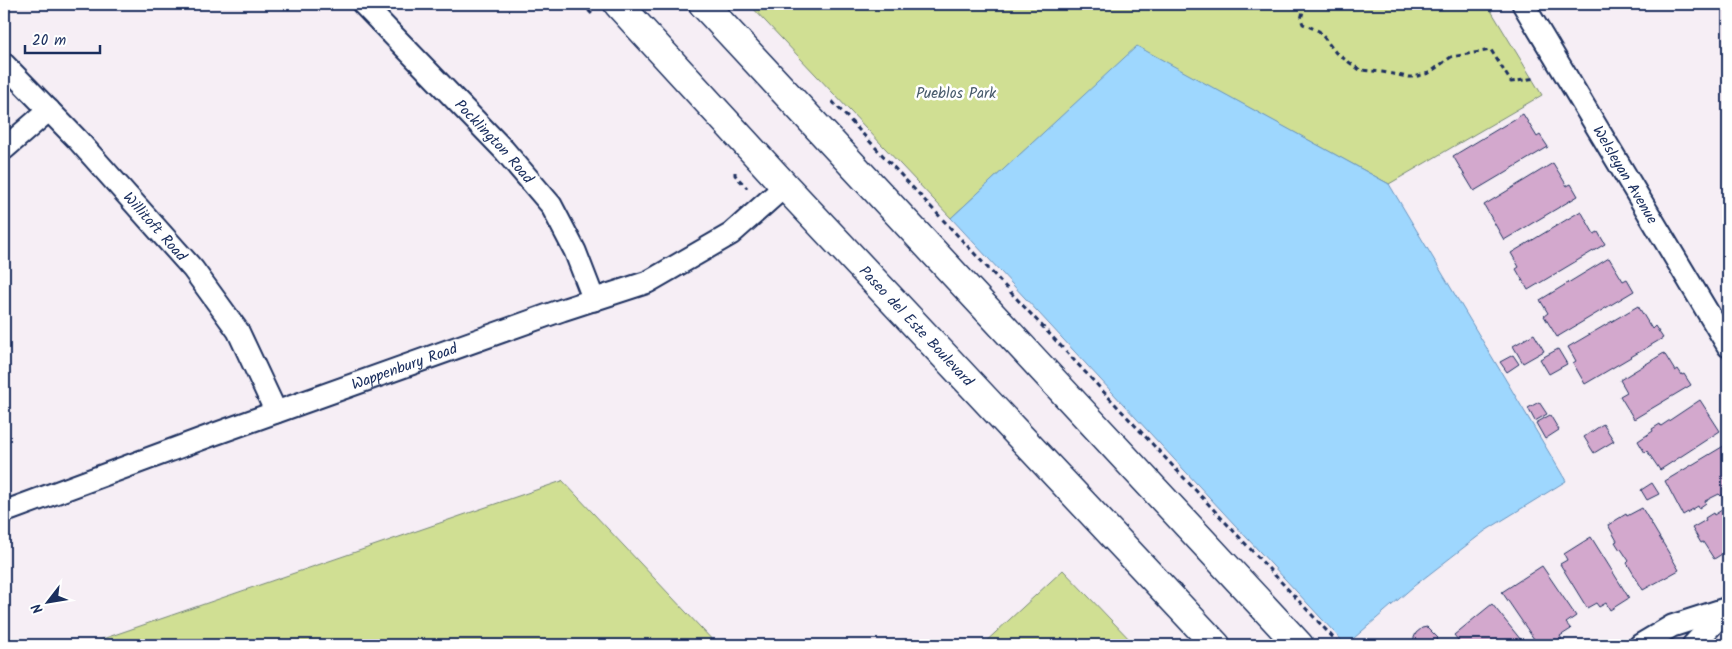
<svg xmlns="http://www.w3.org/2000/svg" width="1732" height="649" viewBox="0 0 1732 649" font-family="Kalam,sans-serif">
	<rect width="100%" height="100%" fill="#f6eef5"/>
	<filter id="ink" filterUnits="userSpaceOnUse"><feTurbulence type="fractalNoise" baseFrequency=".02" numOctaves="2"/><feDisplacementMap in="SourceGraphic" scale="10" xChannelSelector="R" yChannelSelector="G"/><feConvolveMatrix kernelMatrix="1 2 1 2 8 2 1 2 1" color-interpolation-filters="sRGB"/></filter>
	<g filter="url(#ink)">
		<!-- green -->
		<g fill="#d0df93" stroke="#768778">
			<polygon points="749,4 1487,4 1542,95 1389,184 1137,47 951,218"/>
			<polygon points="562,480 717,645 85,645 562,481"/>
			<polygon points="1063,570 1135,645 982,645"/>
		</g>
		<!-- water -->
		<polygon fill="#9ed7fe" stroke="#6a94be" points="1137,46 1389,184 1566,481 1485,531 1414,586 1346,645 951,218"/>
		<!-- building -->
		<g fill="#d3a8cd" stroke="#1b2f5e">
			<polygon points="1523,114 1537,137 1540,135 1548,147 1474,191 1453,156"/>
			<polygon points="1553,163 1567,186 1571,184 1578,196 1504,240 1484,205"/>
			<polygon points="1581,211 1594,234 1598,232 1605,244 1528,290 1516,269 1519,267 1511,253"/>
			<polygon points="1609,258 1623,281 1627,279 1634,291 1557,337 1544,316 1548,313 1540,300"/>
			<polygon points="1638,306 1652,329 1655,326 1663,338 1585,384 1573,363 1576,361 1568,347"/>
			<polygon points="1534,334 1544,351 1523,363 1513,346"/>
			<polygon points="1558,349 1567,364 1549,374 1540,359"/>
			<polygon points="1664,353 1675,371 1678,369 1682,375 1684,374 1691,385 1634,419 1620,396 1627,392 1620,380"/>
			<polygon points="1513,355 1519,364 1507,372 1500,362"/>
			<polygon points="1700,400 1720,431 1660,470 1647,451 1645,453 1638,441 1653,431 1652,429 1660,424 1661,426"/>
			<polygon points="1539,402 1547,414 1535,421 1528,408"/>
			<polygon points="1550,415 1559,430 1545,439 1536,423"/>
			<polygon points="1603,424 1614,441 1594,453 1584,437"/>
			<polygon points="1727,444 1728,491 1721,496 1719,494 1705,501 1706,503 1699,508 1698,506 1683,515 1665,481"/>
			<polygon points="1652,483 1659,494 1647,500 1641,490"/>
			<polygon points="1728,506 1728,554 1725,556 1722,554 1714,559 1703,542 1701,543 1692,528 1706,520 1705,518 1713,513 1714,515"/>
			<polygon points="1642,508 1679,570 1643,590 1627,563 1629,561 1621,549 1620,550 1615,542 1617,541 1608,525 1626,514 1627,516"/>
			<polygon points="1591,537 1629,598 1610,610 1606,603 1599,607 1596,603 1587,608 1560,564 1567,560 1564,554"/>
			<polygon points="1542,566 1576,616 1566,623 1571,629 1560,636 1562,639 1552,645 1538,645 1502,592"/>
			<polygon points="1492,604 1525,645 1462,645 1454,635"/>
			<polygon points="1427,627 1438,638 1437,639 1442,645 1411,645 1414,642 1413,640 1416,633 1422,628"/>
		</g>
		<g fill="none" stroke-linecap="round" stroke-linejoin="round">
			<defs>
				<g id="minor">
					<path id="s1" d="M363,4L504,150L551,205L575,251L594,300"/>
					<path id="s2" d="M1523,4L1728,346"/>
					<path id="s3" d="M4,64L77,139L193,269L238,331L276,412"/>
					<polyline points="4,149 49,110"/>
					<path id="s4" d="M4,512L212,435L562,310L648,282L731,234L785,186"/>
					<polyline points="1640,645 1672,626 1728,608"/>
					<polyline points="1693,645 1726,610"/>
				</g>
				<g id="secondary">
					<path id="s5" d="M618,4L785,186L1216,645"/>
					<polyline points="703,4 1299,645"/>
				</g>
			</defs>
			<!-- minor casing -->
			<use href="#minor" stroke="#1b2f5e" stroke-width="25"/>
			<!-- secondary casing -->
			<use href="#secondary" stroke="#1b2f5e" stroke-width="31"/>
			<!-- path -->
			<g stroke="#1b2f5e" stroke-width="3" stroke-dasharray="5 4" stroke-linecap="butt">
				<polyline points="582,4 592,14"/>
				<polyline points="1305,4 1301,19 1303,24 1319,31 1336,53 1360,70 1382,72 1408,77 1414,77 1429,73 1451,57 1491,50 1511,82 1536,78"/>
				<polyline points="832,101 1340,645"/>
				<polyline points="735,172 735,175 747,188"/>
			</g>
			<!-- minor -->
			<use href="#minor" stroke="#fff" stroke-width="21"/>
			<!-- secondary -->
			<use href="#secondary" stroke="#fff" stroke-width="28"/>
		</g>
	</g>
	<g text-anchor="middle" stroke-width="5" stroke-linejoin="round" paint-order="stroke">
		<!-- park labels -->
		<g font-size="15" fill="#485b6b" stroke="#fff">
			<text x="956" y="98">Pueblos Park</text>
		</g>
		<!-- street labels -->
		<g font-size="15" fill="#1b2f5e" stroke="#fff">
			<text dy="5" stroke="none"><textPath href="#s1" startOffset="190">Pocklington Road</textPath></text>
			<text dy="5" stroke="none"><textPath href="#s2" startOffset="199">Welsleyan Avenue</textPath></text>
			<text dy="5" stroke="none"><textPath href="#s3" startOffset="222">Willitoft Road</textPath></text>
			<text dy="5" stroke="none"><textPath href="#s5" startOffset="439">Paseo del Este Boulevard</textPath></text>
			<text dy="5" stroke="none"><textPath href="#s4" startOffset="426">Wappenbury Road</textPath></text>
		</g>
	</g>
	<!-- margin -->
	<rect width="1732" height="649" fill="none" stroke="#fff" stroke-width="20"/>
	<rect x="10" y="10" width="1712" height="629" fill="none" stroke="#1b2f5e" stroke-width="2" filter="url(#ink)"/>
	<!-- north arrow -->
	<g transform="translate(48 602) rotate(239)" stroke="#ffffff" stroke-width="4" paint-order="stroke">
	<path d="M0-4L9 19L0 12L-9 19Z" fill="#1b2f5e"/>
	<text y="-8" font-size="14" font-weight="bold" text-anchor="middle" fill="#1b2f5e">N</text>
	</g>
	<!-- scale -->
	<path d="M25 45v8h75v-8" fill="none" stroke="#1b2f5e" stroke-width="2.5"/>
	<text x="32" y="45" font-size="15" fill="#1b2f5e" stroke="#ffffff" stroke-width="4" paint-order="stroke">20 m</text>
</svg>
